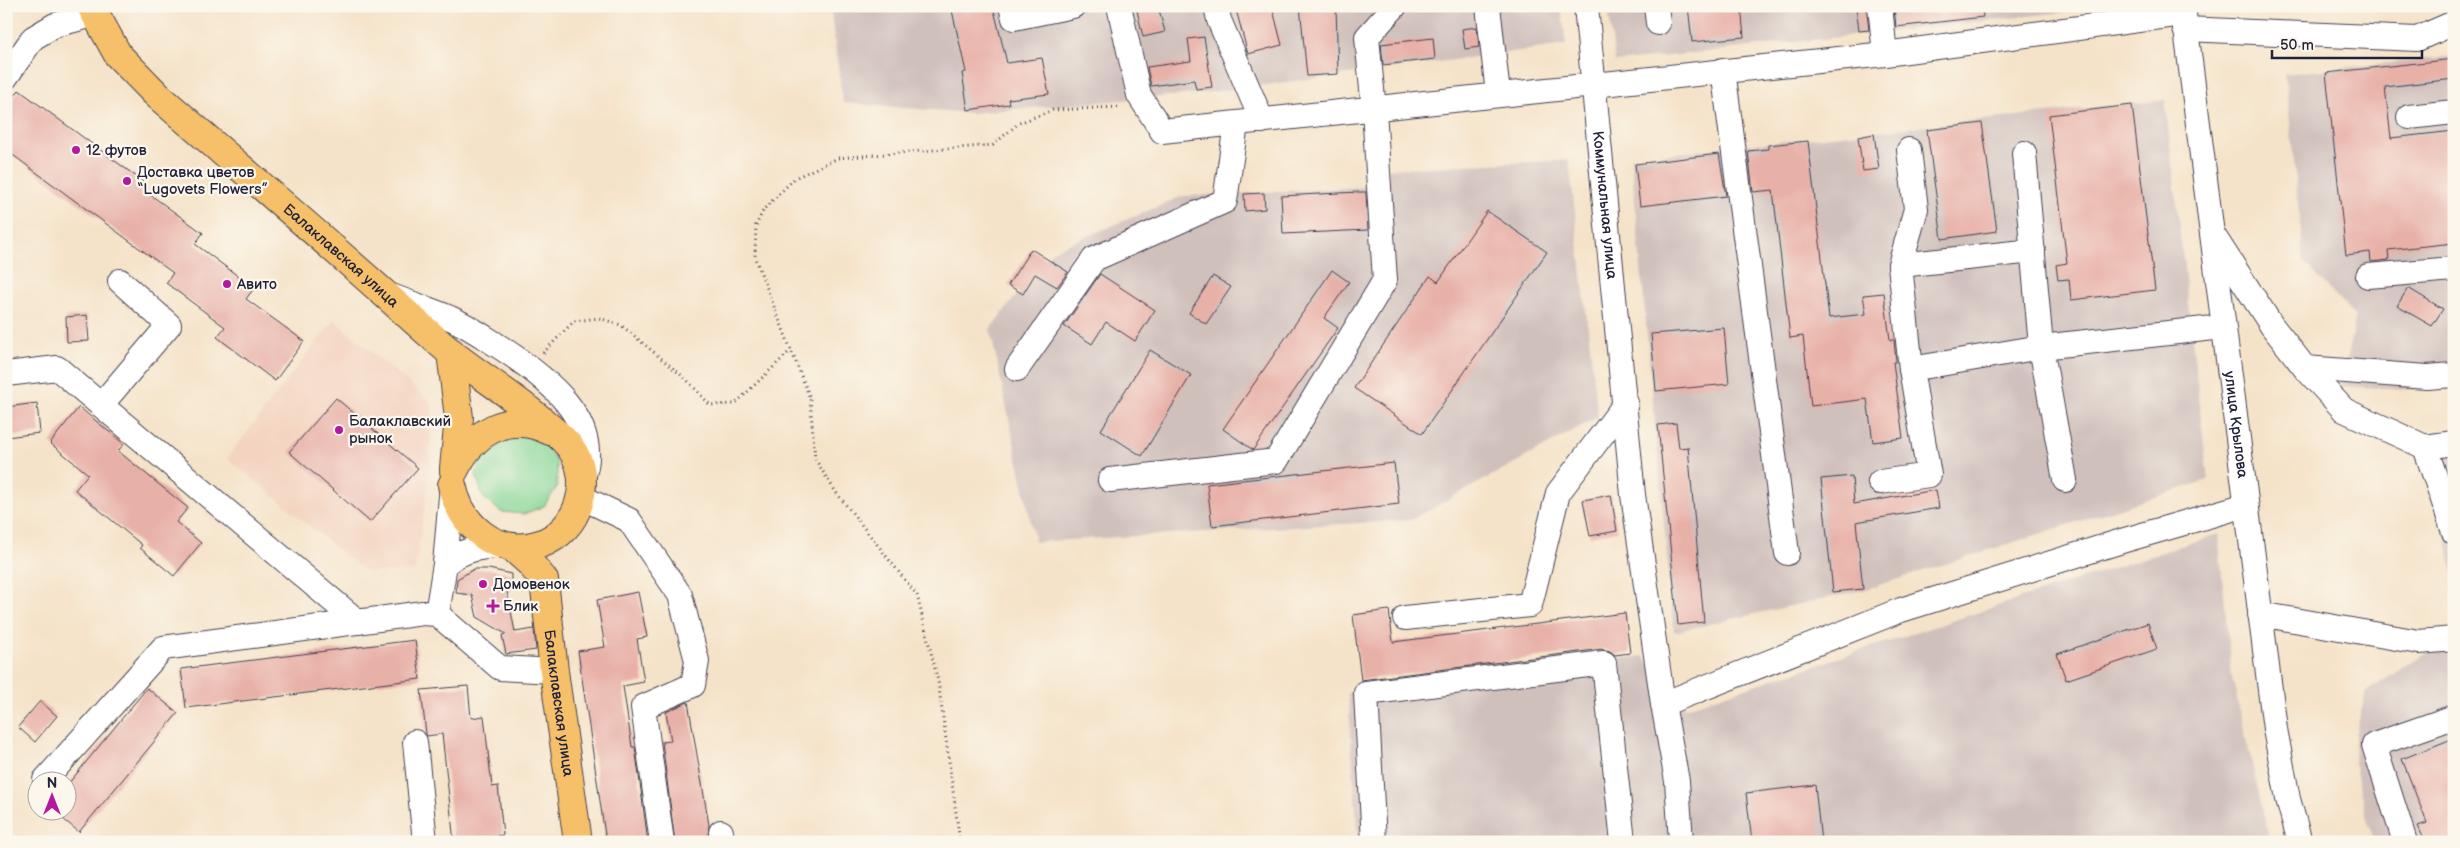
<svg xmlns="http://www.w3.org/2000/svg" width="2460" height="848" viewBox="0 0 2460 848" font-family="'Balsamiq Sans',sans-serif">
	<rect width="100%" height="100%" fill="#fbf7ec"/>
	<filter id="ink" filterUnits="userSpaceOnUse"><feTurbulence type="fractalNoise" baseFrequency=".02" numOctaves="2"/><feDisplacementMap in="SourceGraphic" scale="10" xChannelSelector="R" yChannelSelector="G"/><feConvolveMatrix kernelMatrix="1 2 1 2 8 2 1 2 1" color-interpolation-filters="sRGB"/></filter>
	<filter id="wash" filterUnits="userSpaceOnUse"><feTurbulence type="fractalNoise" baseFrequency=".0096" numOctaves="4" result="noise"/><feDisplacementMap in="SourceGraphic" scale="20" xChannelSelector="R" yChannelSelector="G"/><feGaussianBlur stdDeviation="1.12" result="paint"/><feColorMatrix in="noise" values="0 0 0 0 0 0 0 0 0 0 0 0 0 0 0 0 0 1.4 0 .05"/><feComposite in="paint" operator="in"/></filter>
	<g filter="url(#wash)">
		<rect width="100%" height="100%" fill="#f5e3c9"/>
		<!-- built -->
		<polygon fill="#f4d3c0" points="334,320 432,403 429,478 415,571 366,572 227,458"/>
		<!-- industrial -->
		<g fill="#d0c0bc">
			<polygon points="830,6 1561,6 1566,45 1205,93 970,113 843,103"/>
			<polygon points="1608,6 2118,6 1615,62"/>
			<polygon points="2454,56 2454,387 2428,390 2340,386 2356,317 2304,262 2285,74"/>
			<polygon points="2165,100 2208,480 1867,589 1674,632 1631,158"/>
			<polygon points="1569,160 1598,417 1411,520 1035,542 990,329 1052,251 1183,196 1387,186 1389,169"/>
			<polygon points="2454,426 2454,578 2433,470"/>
			<polygon points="2218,534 2232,677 2270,842 1358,842 1348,693 1643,656 1684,708"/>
			<polygon points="2454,634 2454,842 2375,842 2368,823 2354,763 2355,736 2366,692"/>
		</g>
		<!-- green -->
		<polygon fill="#86d696" stroke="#547c68" points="524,435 544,444 557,463 557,487 544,506 524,514 501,512 483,497 476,475 483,453 501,438"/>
		<g id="blocks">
			<!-- building -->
			<g fill="#e8b1a8">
				<polygon points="951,6 993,6 1007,63 1042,58 1049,94 1008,99 1009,104 968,110 962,73 966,72"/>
				<polygon points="1136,6 1158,6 1165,32 1143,37"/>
				<polygon points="1235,6 1272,6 1282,45 1248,54"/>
				<polygon points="1300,6 1336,6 1338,74 1307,76"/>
				<polygon points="1688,6 1741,6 1744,37 1692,42"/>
				<polygon points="1856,6 1866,6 1869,30 1859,31"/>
				<polygon points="1894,6 1982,6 1983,17 1896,27"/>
				<polygon points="1477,27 1479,47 1465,49 1462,29"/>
				<polygon points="1204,37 1212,87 1196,89 1194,80 1151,86 1147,67 1191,61 1188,39"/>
				<polygon points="1433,38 1435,59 1383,65 1381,44"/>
				<polygon points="2454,59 2454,79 2385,87 2391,138 2454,131 2454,243 2388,250 2389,260 2371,262 2370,252 2346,255 2326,73"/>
				<polygon points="19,90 145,183 141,188 203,233 195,244 254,288 246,299 304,341 275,381 217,337 225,327 166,283 173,273 6,150 6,107"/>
				<polygon points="2132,105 2155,290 2071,300 2069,279 2058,280 2056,265 2067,263 2049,115"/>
				<polygon points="1982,123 1997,231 1942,239 1927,130"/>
				<polygon points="1874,134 1879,169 1863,171 1858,137"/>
				<polygon points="1808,141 1829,318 1866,314 1863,295 1884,293 1890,340 1894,340 1896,362 1893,362 1903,438 1873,442 1867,399 1811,406 1803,336 1790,338 1773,190 1753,192 1748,151 1768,149 1768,145"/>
				<polygon points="1719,154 1726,196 1640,206 1635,164"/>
				<polygon points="1359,192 1366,192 1368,230 1283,234 1281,196"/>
				<polygon points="1264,193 1265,209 1245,211 1244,194"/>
				<polygon points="1487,211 1547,252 1422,434 1354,388 1430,276 1438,282"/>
				<polygon points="1031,249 1068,272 1057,287 1035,274 1023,294 1008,285"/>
				<polygon points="1332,270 1349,282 1324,318 1338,328 1253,450 1223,429"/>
				<polygon points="1100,274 1155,310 1135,341 1106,322 1092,344 1064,326"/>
				<polygon points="1213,276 1231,287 1206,324 1189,313"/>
				<polygon points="2408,288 2443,309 2432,326 2397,306"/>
				<polygon points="87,315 89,341 67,342 66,317"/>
				<polygon points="1724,328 1729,384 1656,391 1651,334"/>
				<polygon points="1150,350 1191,375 1142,456 1101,430"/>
				<polygon points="336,398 418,468 370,522 289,452"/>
				<polygon points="37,403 40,433 6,437 6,407"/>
				<polygon points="79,407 124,444 118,451 188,508 176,522 201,543 174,576 140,548 142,545 75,490 88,474 50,443"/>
				<polygon points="1676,423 1679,448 1688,447 1704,622 1678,625 1658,425"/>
				<polygon points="1394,463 1399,504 1212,526 1207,484"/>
				<polygon points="1852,476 1854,504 1936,490 1939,508 1856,522 1863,589 1833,592 1821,479"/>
				<polygon points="1611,495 1617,531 1590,536 1583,500"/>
				<polygon points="474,569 489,569 511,574 511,590 507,591 515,632 534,629 536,650 506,654 502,635 506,634 477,617 472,595 456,593 457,579"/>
				<polygon points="638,592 647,637 637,639 644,682 623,686 632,747 635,747 648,842 606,842 578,651 605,647 597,600"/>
				<polygon points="1389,610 1393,642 1625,613 1630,653 1615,655 1610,651 1602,649 1361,680 1353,615"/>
				<polygon points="2148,623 2157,649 2066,680 2057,654"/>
				<polygon points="415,640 420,679 186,708 181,669"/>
				<polygon points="468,686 471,718 484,716 492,787 498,786 503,835 497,836 497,842 454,842 442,734 427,736 426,734 421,690"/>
				<polygon points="147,688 178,713 79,832 52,810 68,810 68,784"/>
				<polygon points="40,701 57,716 35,742 18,727"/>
				<polygon points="688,702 709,825 708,839 675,842 662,742 671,741 666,712"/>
				<polygon points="2454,738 2454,842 2425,842 2418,826 2427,823 2402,759"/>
				<polygon points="1815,785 1821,842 1752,842 1746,793"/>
			</g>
		</g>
	</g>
	<g filter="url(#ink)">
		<use href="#blocks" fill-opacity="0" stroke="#423f50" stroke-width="1"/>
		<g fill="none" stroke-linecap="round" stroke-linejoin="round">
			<defs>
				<g id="minor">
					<polyline points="1011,6 1014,18 1073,6"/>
					<polyline points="1119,6 1139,95 1162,131 1885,54 2183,14"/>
					<polyline points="1216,6 1219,20 1262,121"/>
					<polyline points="1488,6 1498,94"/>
					<path id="s1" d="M1586,6L1633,495L1663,704L1677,781L1681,842"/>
					<polyline points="1656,6 1658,23"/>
					<polyline points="1880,6 1885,54"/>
					<path id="s2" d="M2183,6L2275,729L2288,799L2300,842"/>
					<polyline points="2185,29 2417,39 2454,23"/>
					<polyline points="1723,70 1787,553"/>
					<polyline points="6,77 33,38 55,25 94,15"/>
					<polyline points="2409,117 2454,112"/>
					<polyline points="2024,153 2041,347 2065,480"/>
					<polyline points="2215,238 2272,326 2305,368 2344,410 2425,447 2454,443"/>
					<polyline points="1900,265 2033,251"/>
					<polyline points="2368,276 2454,269"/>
					<path d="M389,295C409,303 430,309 450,318C469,326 485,338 503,349C545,377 603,420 583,478"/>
					<polyline points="2305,368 2427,377 2454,375"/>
					<polyline points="1017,369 1094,259 1225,201 1236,124"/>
					<polyline points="1911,369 2041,347 2223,327"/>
					<polyline points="6,374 57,368 358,622"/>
					<polyline points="101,405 169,325 120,281"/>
					<polyline points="2425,447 2454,532"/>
					<polyline points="1110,480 1276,461 1385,280 1374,110 1367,37 1395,6"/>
					<polyline points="1880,482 1929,475 1911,369 1900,265 1916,209 1909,150"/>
					<polyline points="581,497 629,520 680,595 697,661 693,685 643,707 662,842"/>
					<path d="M445,564C463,549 480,547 503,545"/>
					<polyline points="437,614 445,564 452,485"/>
					<polyline points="2260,614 2419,642 2454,639"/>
					<polyline points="1405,618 1530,605 1558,493 1626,403"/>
					<polyline points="1663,704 1901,610 2125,540 2246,505"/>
					<polyline points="415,742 425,842"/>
					<polyline points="45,780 163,648 423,613 437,614 500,668 554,671"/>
					<polyline points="721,832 722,842"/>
					<polyline points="1374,842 1366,693 1604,663 1623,842"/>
					<polyline points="2405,842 2374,745 2454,717"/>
				</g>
				<g id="major">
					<path id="s3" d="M91,6L118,55L157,95C227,156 298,217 368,279C395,303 422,328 450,352C482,377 516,398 547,425C555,432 564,439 570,447C595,480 579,531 540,544C496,558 460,525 452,485"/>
					<polyline points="451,352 459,418 454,468"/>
					<path d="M454,471C473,432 508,410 550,431"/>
					<path id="s4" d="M512,547L530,563L544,580L554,671L578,842"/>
				</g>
			</defs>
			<!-- minor casing -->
			<use href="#minor" stroke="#423f50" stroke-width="26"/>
			<!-- major casing -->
			<use href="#major" stroke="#423f50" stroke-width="30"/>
			<!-- path -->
			<g stroke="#423f50" stroke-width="3" stroke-dasharray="1 4" stroke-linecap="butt">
				<polyline points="543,353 574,321 599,318 621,325 686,379 710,405 735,404 791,350"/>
				<polyline points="960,842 938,681 917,595 835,491 815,459 810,398 755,258 756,225 764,209 795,178 838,158 993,145 1019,123 1053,110 1121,107"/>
			</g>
			<!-- minor -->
			<use href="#minor" stroke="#fff" stroke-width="24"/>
			<!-- major -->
			<use href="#major" stroke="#f6c06b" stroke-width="28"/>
		</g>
	</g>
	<!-- markers -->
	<g fill="#b5179e" stroke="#fbf7ec" stroke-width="2">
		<circle cx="76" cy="150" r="5"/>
		<circle cx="127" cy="181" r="5"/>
		<circle cx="227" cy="284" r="5"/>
		<circle cx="339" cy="430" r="5"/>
		<circle cx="483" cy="584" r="5"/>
		<path d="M490.5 598.5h5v5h5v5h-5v5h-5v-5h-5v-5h5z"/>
	</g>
	<g text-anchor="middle" stroke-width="4.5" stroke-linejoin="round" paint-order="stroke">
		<!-- poi labels -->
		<g font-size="15" fill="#22223b" stroke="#fbf7ec" text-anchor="start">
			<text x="86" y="155">12 футов</text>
			<text x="137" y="177">Доставка цветов<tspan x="137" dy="17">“Lugovets Flowers”</tspan></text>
			<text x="237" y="289">Авито</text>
			<text x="349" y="426">Балаклавский<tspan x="349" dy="17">рынок</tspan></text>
			<text x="493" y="589">Домовенок</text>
			<text x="503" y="611">Блик</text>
		</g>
		<!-- street labels -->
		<g font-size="15" fill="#22223b" stroke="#fbf7ec">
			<text dy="5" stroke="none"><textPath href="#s1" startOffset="200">Коммунальная улица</textPath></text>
			<text dy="5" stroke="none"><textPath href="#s3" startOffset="356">Балаклавская улица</textPath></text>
			<text dy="5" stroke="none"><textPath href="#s2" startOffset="422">улица Крылова</textPath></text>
			<text dy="5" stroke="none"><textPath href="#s4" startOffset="170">Балаклавская улица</textPath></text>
		</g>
	</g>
	<!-- margin -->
	<rect width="2460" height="848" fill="none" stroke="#fbf7ec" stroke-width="25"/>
	<!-- north arrow -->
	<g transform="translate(52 796)"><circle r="24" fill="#fbf7ec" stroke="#a4a2a5"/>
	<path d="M0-4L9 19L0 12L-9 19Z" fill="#b5179e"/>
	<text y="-8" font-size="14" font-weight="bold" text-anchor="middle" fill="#22223b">N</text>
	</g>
	<!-- scale -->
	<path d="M2272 50v8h150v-8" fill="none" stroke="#22223b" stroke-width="2.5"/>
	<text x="2280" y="50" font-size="15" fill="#22223b" stroke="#fbf7ec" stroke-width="4" paint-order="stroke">50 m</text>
</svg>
